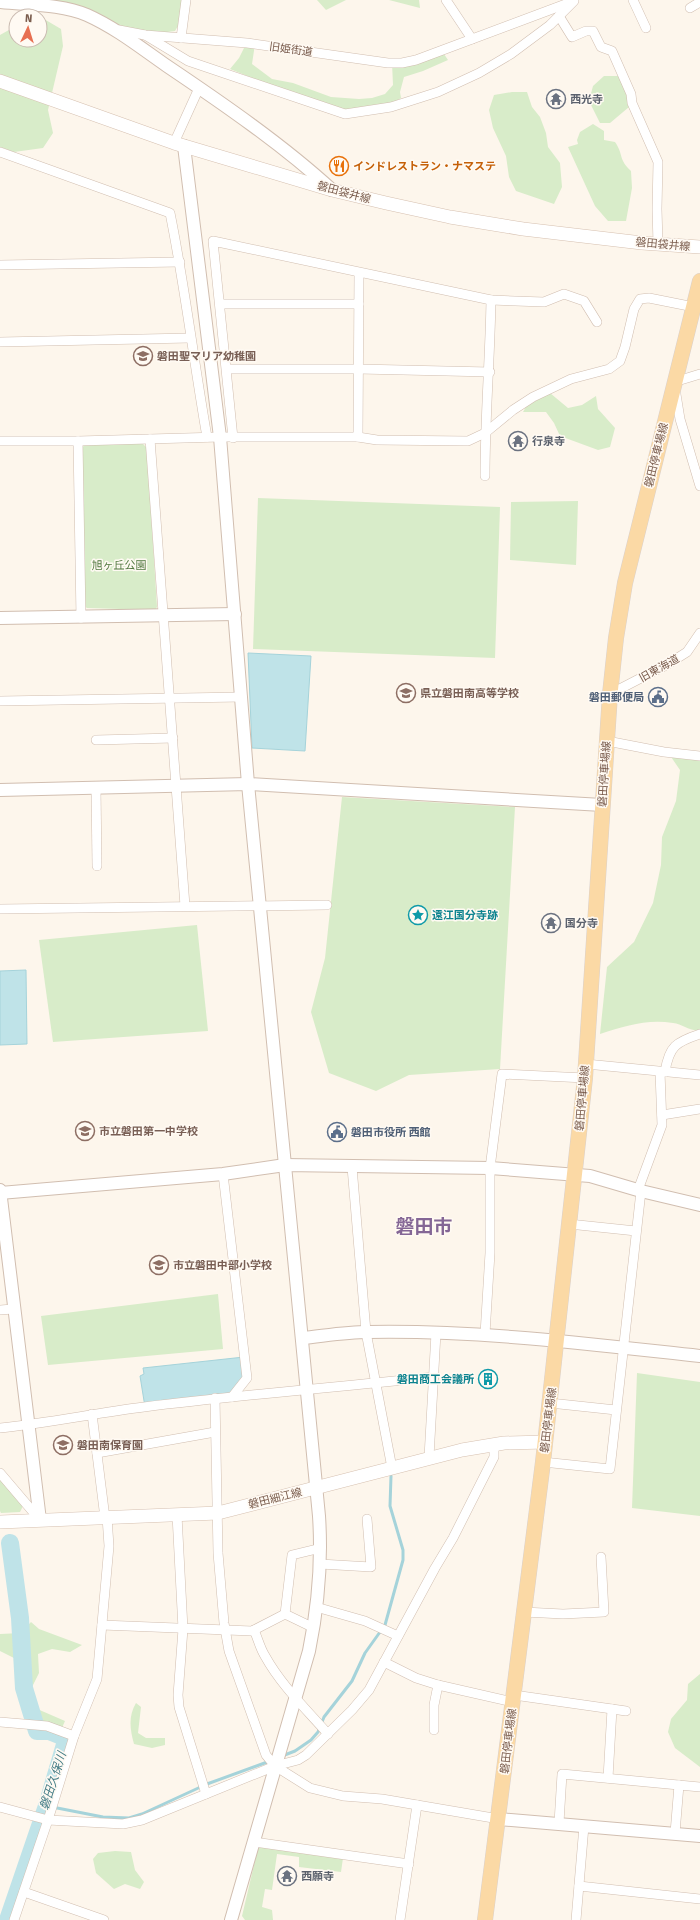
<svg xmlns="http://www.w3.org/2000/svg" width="700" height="1920" viewBox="0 0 700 1920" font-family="'Fira Sans','Noto Sans JP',sans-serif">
	<rect width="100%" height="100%" fill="#fdf6ec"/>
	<!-- green -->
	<g fill="#d8ecc9">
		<polygon points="1,0 181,0 184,16 175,31 145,35 92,18"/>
		<polygon points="317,0 346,0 326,10"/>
		<polygon points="389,0 419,0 420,8"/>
		<polygon points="44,19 61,29 63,46 48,110 53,133 43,148 14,152 0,147 0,35 16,26 16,40 40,40 40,20"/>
		<polygon points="255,44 252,64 272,79 293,83 331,97 359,99 372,98 385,94 393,85 392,63 444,54 448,60 423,71 404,77 400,92 401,98 384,109 331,110 230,69 239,58 244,48"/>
		<polygon points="604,76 623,76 629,107 610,123 600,123 589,101 593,86"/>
		<polygon points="512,92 527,92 532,107 540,117 546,133 548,147 560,163 562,187 554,204 516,191 509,177 506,156 493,128 489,110 494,95"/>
		<path d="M593,124L604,131V140L615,142C624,155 618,159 631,171L632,188L626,221H608L595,206L568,147L578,144L577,140L580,132Z"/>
		<polygon points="550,393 568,408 582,405 596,396 598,409 615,428 610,447 598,450 560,436 554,423 546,412 523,412 530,400"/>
		<polygon points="86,443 143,444 147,448 157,607 155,610 87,608 84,606 82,448"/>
		<polygon points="258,498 500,507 495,658 253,649"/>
		<polygon points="578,501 576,565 510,560 511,502"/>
		<path d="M667,751L700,753V1030C690,1032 683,1024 673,1023C646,1019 626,1026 600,1034L607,967L634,942L653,903L661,865L662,837L676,801L680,770Z"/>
		<polygon points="342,797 515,807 500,1069 409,1075 376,1091 329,1073 311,1012 325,958"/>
		<polygon points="197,925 208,1031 53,1042 39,940"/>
		<polygon points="218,1294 223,1349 48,1365 41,1316"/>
		<polygon points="637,1373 700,1382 700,1516 632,1508"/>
		<polygon points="0,1479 23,1506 20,1512 1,1513 0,1511"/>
		<polygon points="31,1622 39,1629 82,1645 70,1652 52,1649 38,1654 39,1673 32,1687 35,1708 65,1721 61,1730 37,1731 30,1708 19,1683 22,1662 0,1651 0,1634 21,1633"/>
		<polygon points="700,1674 700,1767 675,1748 668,1732 671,1719 687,1700 688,1684"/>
		<path d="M136,1703L141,1707L138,1733L146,1738H165V1745L152,1748L134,1744C130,1730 128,1716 136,1703Z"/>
		<polygon points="262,1847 343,1858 341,1872 299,1867 299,1857 277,1854 272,1890 265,1889 262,1907 272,1910 273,1920 245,1920 242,1916 258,1848"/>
		<polygon points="115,1851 131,1852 135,1870 144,1882 140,1889 125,1884 114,1889 96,1873 93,1859 98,1853"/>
	</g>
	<!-- water -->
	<g fill="#bfe3e8" stroke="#a5d3da">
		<polygon points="248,653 311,656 305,751 252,748"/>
		<polygon points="26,970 27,1044 0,1045 0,971"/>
		<polygon points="244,1357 246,1375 235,1393 145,1407 140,1376 144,1374 143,1368"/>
	</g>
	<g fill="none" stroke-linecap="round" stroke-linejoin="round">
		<!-- stream -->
		<g stroke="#a5d3da" stroke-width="3">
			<polyline points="282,1756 295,1751 311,1740 318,1732 324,1717 352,1681 365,1653 385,1625 403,1560 403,1550 390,1506 391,1476"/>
			<polyline points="47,1806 103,1817 129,1818 142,1814 207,1784 270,1761"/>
		</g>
		<!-- river -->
		<polyline stroke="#bfe3e8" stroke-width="18" points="8,1920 47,1806 66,1741 64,1737 49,1731 37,1731 24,1688 20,1618 10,1543"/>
		<defs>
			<g id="minor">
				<polyline points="446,0 472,39"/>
				<polyline points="633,0 646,28"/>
				<polyline points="690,8 700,2"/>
				<polyline points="559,16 572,37 586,31 593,31 601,47 612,51 631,94 632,103 658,162 657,209 658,244"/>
				<polyline points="119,30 145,35 247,43 388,63 402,63 416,60 571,2"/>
				<polyline points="145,35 188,61 345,114 391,107 438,92 479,73 511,54 550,25 574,1"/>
				<polyline points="181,38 186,0"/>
				<polyline points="174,143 199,88"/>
				<path d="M0,152L170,213C185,287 194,363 207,437"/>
				<polyline points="0,265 180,262"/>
				<polyline points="491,300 544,302 564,294 584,301 597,322"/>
				<polyline points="220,304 359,304"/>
				<polyline points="0,342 190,338"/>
				<polyline points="227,369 359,369 490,372"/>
				<polyline points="700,374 674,382 680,419 700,486"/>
				<polyline points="358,437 359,273"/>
				<path d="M233,438L213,241L491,300C490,359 485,417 485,476"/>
				<polyline points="150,439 185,906"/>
				<polyline points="0,441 78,441 220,437 358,437 377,440 468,441 485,433 513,410 533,397 571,379 609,369 620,361 625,347 634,309 640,299 649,298 694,307"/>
				<polyline points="78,441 81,618"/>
				<polyline points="610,694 668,664 687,652 700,633"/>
				<polyline points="0,701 242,697"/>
				<polyline points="96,740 173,738"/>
				<polyline points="607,741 664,752 700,756"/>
				<polyline points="96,788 97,866"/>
				<polyline points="0,909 327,905"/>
				<polyline points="586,1064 700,1075"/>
				<path d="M665,1072C669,1046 676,1042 700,1034"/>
				<polyline points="662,1115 700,1109"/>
				<polyline points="352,1167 366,1332 392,1468"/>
				<polyline points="223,1174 247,1378 232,1397"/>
				<polyline points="638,1190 662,1125 660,1072"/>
				<polyline points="569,1224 636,1231"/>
				<polyline points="0,1310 13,1309"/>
				<polyline points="485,1334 490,1253 490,1168 502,1074 585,1078"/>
				<polyline points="215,1398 218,1553 224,1623 229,1651 266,1755 275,1766 310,1788 343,1796 382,1799 499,1819"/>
				<polyline points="550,1403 616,1410"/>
				<polyline points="92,1414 105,1518"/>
				<path d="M0,1428C48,1423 96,1413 144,1407C240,1395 337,1387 434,1377"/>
				<polyline points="97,1453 215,1432"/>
				<polyline points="429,1457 436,1333"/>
				<polyline points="543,1462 610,1469 641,1191"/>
				<polyline points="0,1473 40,1520"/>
				<polyline points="177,1515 183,1629 178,1695 179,1707 206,1794"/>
				<polyline points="320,1564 371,1567 367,1519"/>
				<polyline points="316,1607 365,1621 398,1636"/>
				<polyline points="524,1612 563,1614 604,1612 601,1557"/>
				<polyline points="285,1614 292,1555 321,1548"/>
				<polyline points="102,1625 252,1631 285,1614 314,1628"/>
				<path d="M254,1630C258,1639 260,1648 265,1656C281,1685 306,1709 328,1734"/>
				<polyline points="384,1662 416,1678 438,1685 513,1702"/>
				<polyline points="514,1695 626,1711"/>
				<polyline points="0,1722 47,1726 74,1736"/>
				<polyline points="434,1730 434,1705 438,1685"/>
				<polyline points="608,1778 612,1709"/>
				<polyline points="0,1807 48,1820 123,1824 142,1820 275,1766 298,1760 306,1755 352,1710 369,1690 435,1568 453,1538 494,1457 494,1445"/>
				<polyline points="559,1823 562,1774 700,1787"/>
				<polyline points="675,1833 679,1785"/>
				<polyline points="254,1842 409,1864"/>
				<polyline points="579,1886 700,1899"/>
				<polyline points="24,1892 104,1920"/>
				<polyline points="14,1920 48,1820 74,1736 97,1679 109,1546 107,1517"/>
				<polyline points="400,1920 417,1805"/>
				<polyline points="576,1920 584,1826"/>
			</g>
			<g id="tertiary">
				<path d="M0,2C28,5 61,4 87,15C116,28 141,48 167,66C222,103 283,145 332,190"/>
				<path d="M184,146L220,437L248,784L319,1516C322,1561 318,1607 309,1651L231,1920"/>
				<polyline points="0,618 235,614"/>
				<polyline points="0,790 248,784 602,805"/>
				<polyline points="0,1190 40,1520"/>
				<polyline points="0,1193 223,1174 285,1165 490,1168 590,1176 641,1191 700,1205"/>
				<path d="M302,1338C323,1336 346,1332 368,1332C479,1330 589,1344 700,1356"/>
				<polyline points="499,1819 700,1836"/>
			</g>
			<g id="secondary">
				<polyline points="0,81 174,143 332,190 386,203 450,217 523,229 642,243 700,247"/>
				<polyline points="0,1522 218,1513 462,1450 504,1443 545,1442"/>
			</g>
			<polyline id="primary" points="485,1920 543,1462 585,1078 610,694 616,638 625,583 700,281"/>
		</defs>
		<!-- minor casing -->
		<use href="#minor" stroke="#d1beb0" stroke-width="10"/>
		<!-- tertiary casing -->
		<use href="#tertiary" stroke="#d1beb0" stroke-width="14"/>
		<!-- secondary casing -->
		<use href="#secondary" stroke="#d6c0b0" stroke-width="14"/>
		<!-- primary casing -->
		<use href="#primary" stroke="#dad1cd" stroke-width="16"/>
		<!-- minor -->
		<use href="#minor" stroke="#fff" stroke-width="9"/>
		<!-- tertiary -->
		<use href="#tertiary" stroke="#fff" stroke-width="12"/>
		<!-- secondary -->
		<use href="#secondary" stroke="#fff" stroke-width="13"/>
		<!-- primary -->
		<use href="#primary" stroke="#fbd9a5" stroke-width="15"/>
	</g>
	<!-- icons -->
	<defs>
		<symbol id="temple-ring" viewBox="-11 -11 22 22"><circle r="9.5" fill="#fffaf3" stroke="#6b7280" stroke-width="1.5"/><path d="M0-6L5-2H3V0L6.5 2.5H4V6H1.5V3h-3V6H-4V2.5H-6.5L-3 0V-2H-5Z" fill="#6b7280"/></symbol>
		<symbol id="restaurant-ring" viewBox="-11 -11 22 22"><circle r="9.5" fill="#fffaf3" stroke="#e8710a" stroke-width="1.5"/><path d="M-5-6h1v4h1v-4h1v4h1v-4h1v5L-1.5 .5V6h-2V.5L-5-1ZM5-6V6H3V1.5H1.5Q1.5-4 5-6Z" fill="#e8710a"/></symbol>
		<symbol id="school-ring" viewBox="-11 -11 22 22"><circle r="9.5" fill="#fffaf3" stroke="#8d6e63" stroke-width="1.5"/><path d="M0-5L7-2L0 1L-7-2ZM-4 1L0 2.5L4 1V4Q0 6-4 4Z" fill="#8d6e63"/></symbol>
		<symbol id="civic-ring" viewBox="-11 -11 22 22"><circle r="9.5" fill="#fffaf3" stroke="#5c6f8a" stroke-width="1.5"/><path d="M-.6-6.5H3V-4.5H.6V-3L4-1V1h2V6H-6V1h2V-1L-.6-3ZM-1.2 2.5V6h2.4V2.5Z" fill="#5c6f8a"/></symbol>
		<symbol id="sight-ring" viewBox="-11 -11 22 22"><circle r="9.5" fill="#fffaf3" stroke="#0f9aa8" stroke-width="1.5"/><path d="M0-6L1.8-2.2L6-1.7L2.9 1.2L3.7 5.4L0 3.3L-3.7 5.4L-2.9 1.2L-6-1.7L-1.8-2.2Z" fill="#0f9aa8"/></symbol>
		<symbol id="building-ring" viewBox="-11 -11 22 22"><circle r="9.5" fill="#fffaf3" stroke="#0f9aa8" stroke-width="1.5"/><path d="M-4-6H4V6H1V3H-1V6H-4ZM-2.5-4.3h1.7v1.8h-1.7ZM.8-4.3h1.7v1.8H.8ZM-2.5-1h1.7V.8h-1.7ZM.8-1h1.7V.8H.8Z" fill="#0f9aa8"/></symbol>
	</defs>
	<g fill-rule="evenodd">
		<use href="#temple-ring" x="545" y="88" width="22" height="22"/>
		<use href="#restaurant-ring" x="328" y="155" width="22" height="22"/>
		<use href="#school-ring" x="132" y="345" width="22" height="22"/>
		<use href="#temple-ring" x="507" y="430" width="22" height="22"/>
		<use href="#school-ring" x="395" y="682" width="22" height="22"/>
		<use href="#civic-ring" x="647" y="686" width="22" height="22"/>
		<use href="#sight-ring" x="407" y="904" width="22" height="22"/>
		<use href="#temple-ring" x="540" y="912" width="22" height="22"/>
		<use href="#school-ring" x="74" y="1120" width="22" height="22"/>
		<use href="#civic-ring" x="326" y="1121" width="22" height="22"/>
		<use href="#school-ring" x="148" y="1254" width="22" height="22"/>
		<use href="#building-ring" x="477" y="1368" width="22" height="22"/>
		<use href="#school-ring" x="52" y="1434" width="22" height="22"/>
		<use href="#temple-ring" x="276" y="1865" width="22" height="22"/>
	</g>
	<g text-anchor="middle" stroke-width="3" stroke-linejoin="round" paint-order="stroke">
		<!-- street labels -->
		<g font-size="11" fill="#7a5c4d" stroke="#fffaf3">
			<text transform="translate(291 49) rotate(8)" y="4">旧姫街道</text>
			<text transform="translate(344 192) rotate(15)" y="4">磐田袋井線</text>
			<text transform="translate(663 244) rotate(5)" y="4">磐田袋井線</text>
			<text transform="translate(656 455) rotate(-76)" y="4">磐田停車場線</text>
			<text transform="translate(659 668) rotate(-29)" y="4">旧東海道</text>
			<text transform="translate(604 774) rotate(-86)" y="4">磐田停車場線</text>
			<text transform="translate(582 1098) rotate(-85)" y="4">磐田停車場線</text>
			<text transform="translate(548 1420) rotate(-83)" y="4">磐田停車場線</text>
			<text transform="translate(275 1498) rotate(-14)" y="4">磐田細江線</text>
			<text transform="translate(508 1741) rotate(-83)" y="4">磐田停車場線</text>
		</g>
		<!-- worship labels -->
		<g font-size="11" font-weight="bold" fill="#5b616d" stroke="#fffaf3" text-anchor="start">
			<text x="570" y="103">西光寺</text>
			<text x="532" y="445">行泉寺</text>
			<text x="565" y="927">国分寺</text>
			<text x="301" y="1880">西願寺</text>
		</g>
		<!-- food labels -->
		<g font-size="11" font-weight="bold" fill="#c56008" stroke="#fffaf3" text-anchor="start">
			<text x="353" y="170">インドレストラン・ナマステ</text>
		</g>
		<!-- education labels -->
		<g font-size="11" font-weight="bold" fill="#785e54" stroke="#fffaf3" text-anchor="start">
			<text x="157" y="360">磐田聖マリア幼稚園</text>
			<text x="420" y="697">県立磐田南高等学校</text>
			<text x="99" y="1135">市立磐田第一中学校</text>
			<text x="173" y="1269">市立磐田中部小学校</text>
			<text x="77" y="1449">磐田南保育園</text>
		</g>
		<!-- park labels -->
		<g font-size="11" fill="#537a41" stroke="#fffaf3">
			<text x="119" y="569">旭ヶ丘公園</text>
		</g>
		<!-- service labels -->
		<g font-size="11" font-weight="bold" fill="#4e5e75" stroke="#fffaf3" text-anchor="end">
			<text x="644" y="701">磐田郵便局</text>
			<text x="351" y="1136" text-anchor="start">磐田市役所 西館</text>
		</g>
		<!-- culture labels -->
		<g font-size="11" font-weight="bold" fill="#0d838f" stroke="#fffaf3" text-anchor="start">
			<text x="432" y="919">遠江国分寺跡</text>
			<text x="474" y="1383" text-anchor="end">磐田商工会議所</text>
		</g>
		<!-- water labels -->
		<g font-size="12" font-style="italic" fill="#437c86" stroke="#fffaf3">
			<text transform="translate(53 1781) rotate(-72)" y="4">磐田久保川</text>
		</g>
		<!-- town labels -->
		<g font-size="19" font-weight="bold" fill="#846695" stroke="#fffaf3">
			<text x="424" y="1233">磐田市</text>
		</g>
	</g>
	<!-- north arrow -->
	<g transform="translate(28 28) rotate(4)"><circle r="19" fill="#fffaf3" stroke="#cabbb1"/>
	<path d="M0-3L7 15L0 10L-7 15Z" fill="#e76f51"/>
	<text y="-6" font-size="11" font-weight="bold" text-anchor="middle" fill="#7a5c4d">N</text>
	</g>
</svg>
